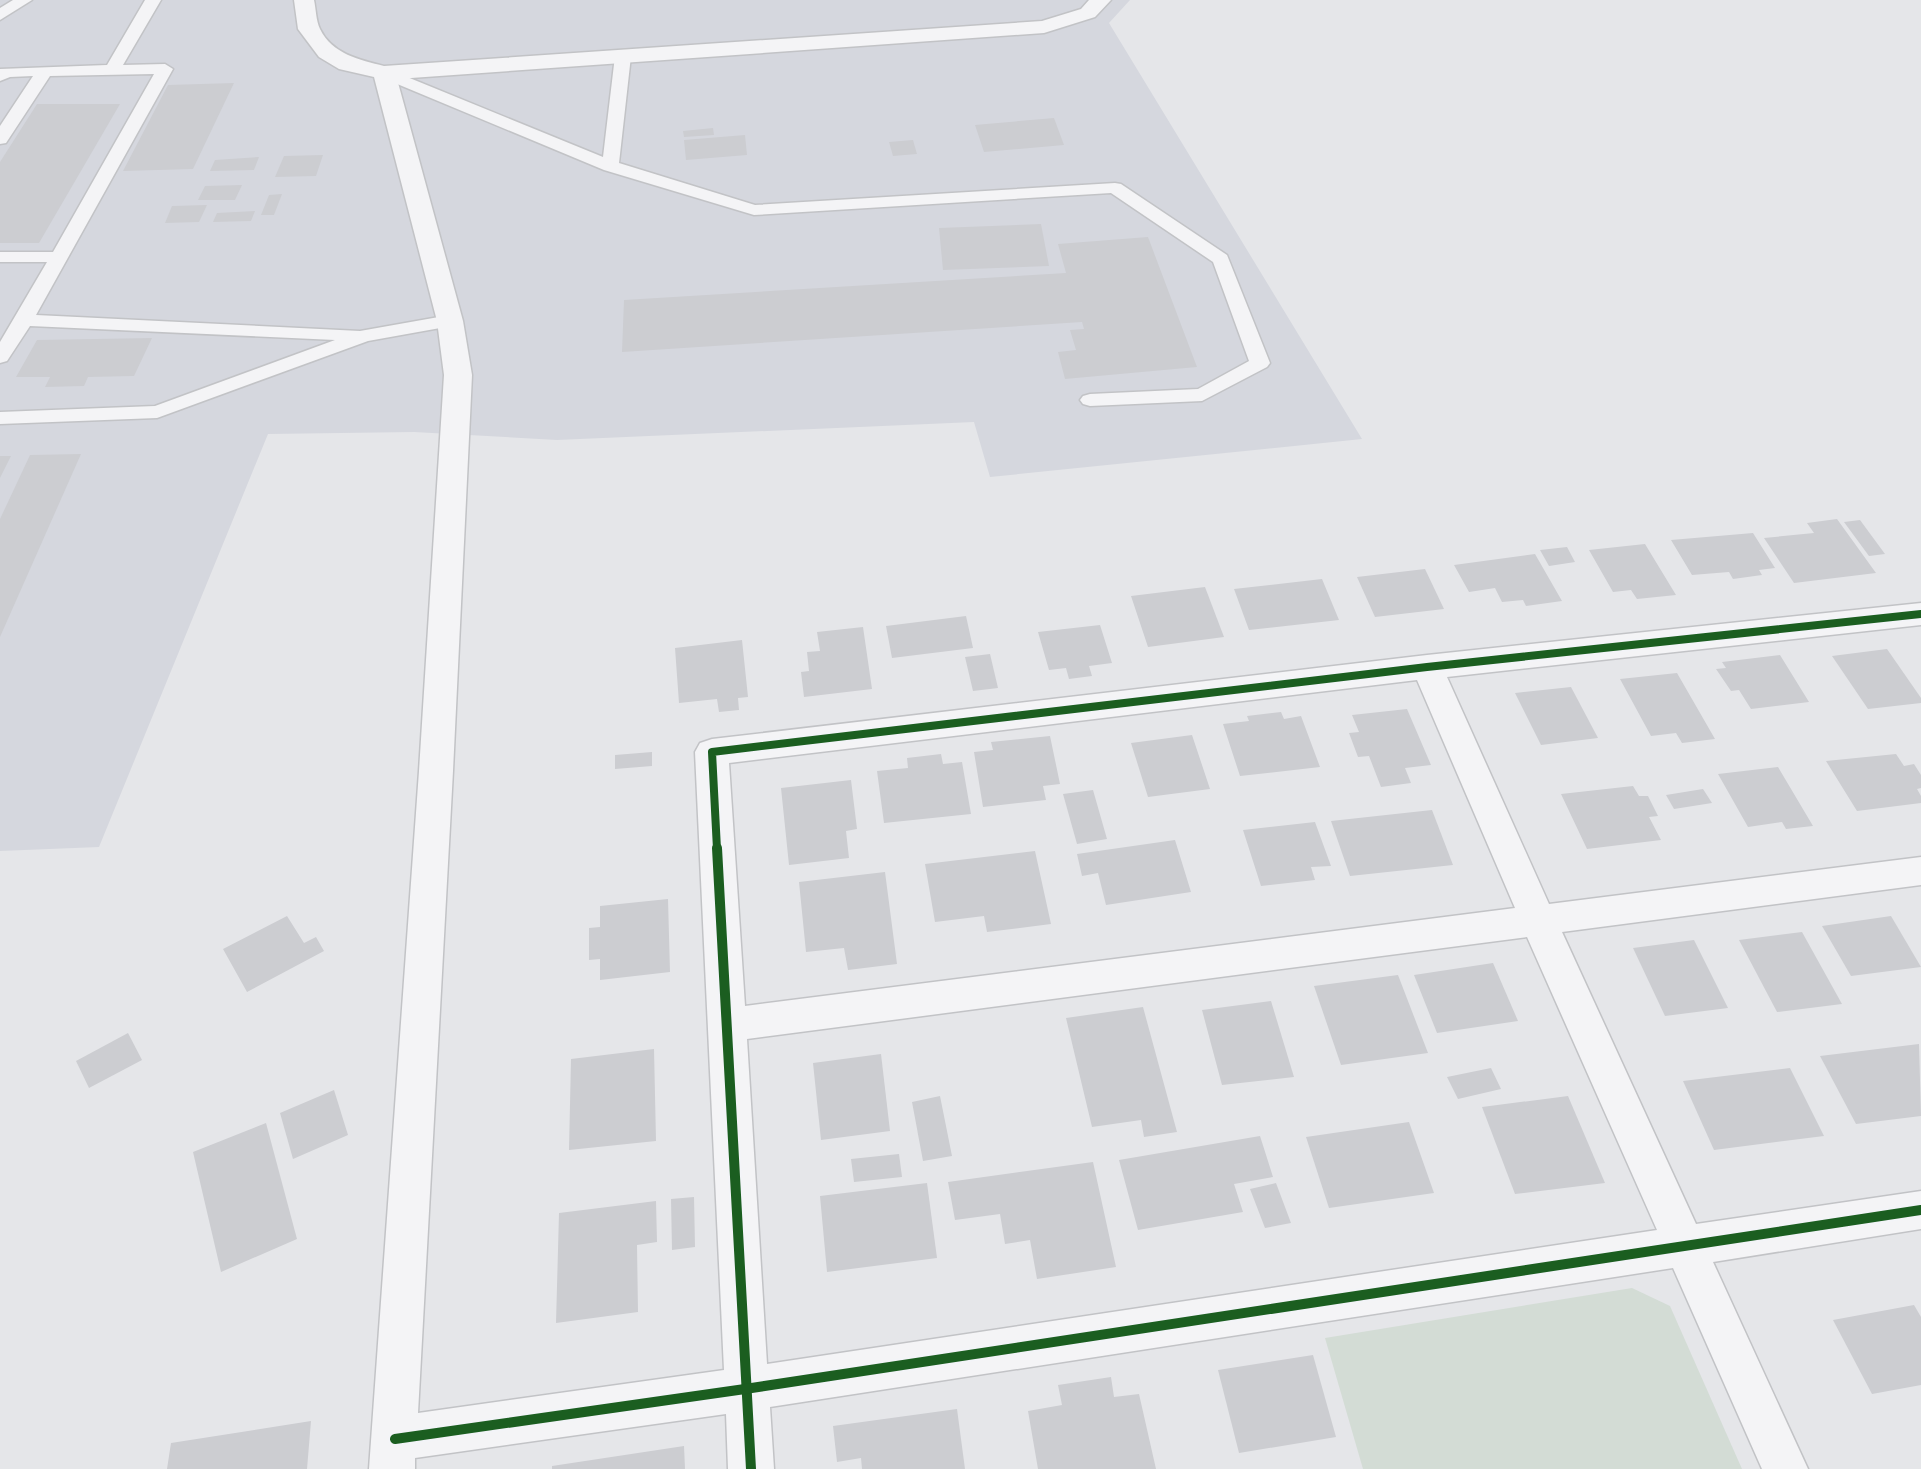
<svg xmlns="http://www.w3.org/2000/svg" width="1921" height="1469" viewBox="0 0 1921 1469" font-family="Jost,sans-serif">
	<rect width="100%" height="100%" fill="#e5e6e9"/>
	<!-- built -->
	<polygon fill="#d5d7de" points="0,0 1130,0 1109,23 1362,439 990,477 974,422 557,440 414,432 268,434 99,847 0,851"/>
	<!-- green -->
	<polygon fill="#d3dcd5" points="1632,1288 1670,1306 1742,1469 1363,1469 1325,1338"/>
	<!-- building -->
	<g fill="#cccdd1">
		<polygon points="234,83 193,169 123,171 168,85"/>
		<polygon points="37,104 120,104 39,243 0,243 0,162"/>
		<polygon points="1054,118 1064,145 984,152 975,125"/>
		<polygon points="713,128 714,135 684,137 683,131"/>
		<polygon points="745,135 747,155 686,160 684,140"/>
		<polygon points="913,140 917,154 893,156 889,142"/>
		<polygon points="323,155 316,176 275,177 284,156"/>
		<polygon points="259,157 254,170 210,171 215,160"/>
		<polygon points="242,185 235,200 198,200 205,186"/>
		<polygon points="282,194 274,215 261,215 269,195"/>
		<polygon points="207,205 199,222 165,223 172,206"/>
		<polygon points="255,211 251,221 213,222 217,213"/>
		<polygon points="1041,224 1049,266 943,270 939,228"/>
		<polygon points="1148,237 1197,367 1065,379 1058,352 1076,350 1070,330 1084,329 1082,322 622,352 624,300 1066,273 1058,244"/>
		<polygon points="152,338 134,376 88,377 84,386 45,387 50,377 16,377 37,340"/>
		<polygon points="81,454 0,637 0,519 30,455"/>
		<polygon points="0,456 11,456 0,478"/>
		<polygon points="1837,519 1876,573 1794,583 1764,538 1814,533 1807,523"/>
		<polygon points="1860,520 1885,554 1869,556 1844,522"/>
		<polygon points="1753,533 1775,568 1759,570 1762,575 1733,579 1729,572 1692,575 1671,540"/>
		<polygon points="1645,544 1676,595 1637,599 1631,590 1613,592 1589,550"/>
		<polygon points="1567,547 1575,562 1549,566 1540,550"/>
		<polygon points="1535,554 1562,601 1526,606 1523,600 1502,602 1495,588 1469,592 1454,565"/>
		<polygon points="1425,569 1444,609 1375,617 1357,577"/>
		<polygon points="1322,579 1339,620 1249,630 1234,589"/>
		<polygon points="1205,587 1224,637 1148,647 1131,596"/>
		<polygon points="966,616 973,648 892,658 886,626"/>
		<polygon points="1100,625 1112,663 1089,666 1092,676 1069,679 1066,668 1049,670 1038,632"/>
		<polygon points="863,627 872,689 804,697 801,672 809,671 807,652 820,651 817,632"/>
		<polygon points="742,640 748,697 738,698 739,710 719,712 717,699 679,703 675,648"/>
		<polygon points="1887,649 1921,698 1921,703 1868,709 1832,656"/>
		<polygon points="990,654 998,688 973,691 965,657"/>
		<polygon points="1780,655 1809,702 1751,709 1739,690 1731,691 1716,669 1726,668 1722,662"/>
		<polygon points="1677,673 1715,739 1682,743 1676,733 1651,736 1620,679"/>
		<polygon points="1571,687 1598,738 1541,745 1515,693"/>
		<polygon points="1407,709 1431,765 1405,768 1411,783 1381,787 1369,756 1358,757 1349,733 1359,732 1352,715"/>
		<polygon points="1281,712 1284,719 1301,716 1320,767 1240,776 1223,724 1249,721 1247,716"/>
		<polygon points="1192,735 1210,789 1148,797 1131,743"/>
		<polygon points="1050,736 1060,784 1043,786 1046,800 983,807 974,752 993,750 991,742"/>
		<polygon points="652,752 652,766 615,769 615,755"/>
		<polygon points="941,754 943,764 962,762 971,814 884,823 877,771 908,768 907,758"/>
		<polygon points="1896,754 1904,766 1914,764 1921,775 1921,788 1917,789 1921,796 1921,803 1857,811 1826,761"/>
		<polygon points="1778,767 1813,826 1786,829 1782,822 1748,827 1718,774"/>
		<polygon points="851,780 857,829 846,831 849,858 789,865 781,788"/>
		<polygon points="1633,786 1639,796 1648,796 1658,816 1649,817 1661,840 1587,849 1561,794"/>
		<polygon points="1703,789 1712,803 1674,809 1666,795"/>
		<polygon points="1093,790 1107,839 1077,844 1063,794"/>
		<polygon points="1432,810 1453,865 1350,876 1331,821"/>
		<polygon points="1315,822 1331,866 1311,867 1315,880 1261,886 1243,830"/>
		<polygon points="1175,840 1191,892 1106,905 1098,873 1082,876 1077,854"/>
		<polygon points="1035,851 1051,924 987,932 984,916 935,922 925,864"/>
		<polygon points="885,872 897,964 848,970 844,948 806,952 799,882"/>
		<polygon points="668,899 670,972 600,980 600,959 589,960 589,928 600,927 600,906"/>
		<polygon points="287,916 304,943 316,937 324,951 247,992 223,949"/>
		<polygon points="1891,916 1921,967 1851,976 1822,926"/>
		<polygon points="1802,932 1842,1004 1777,1012 1739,940"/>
		<polygon points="1694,940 1728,1008 1665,1016 1633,948"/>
		<polygon points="1493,963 1518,1021 1437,1033 1414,975"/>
		<polygon points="1398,975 1428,1053 1341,1065 1314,986"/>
		<polygon points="1271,1001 1294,1077 1222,1085 1202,1010"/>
		<polygon points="1143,1007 1177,1132 1144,1137 1141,1120 1092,1127 1066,1018"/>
		<polygon points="128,1033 142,1060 89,1088 76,1061"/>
		<polygon points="1919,1044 1921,1116 1856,1124 1820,1056"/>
		<polygon points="654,1049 656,1141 569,1150 571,1059"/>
		<polygon points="881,1054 890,1131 821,1140 813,1063"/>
		<polygon points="1491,1068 1501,1089 1458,1099 1447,1077"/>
		<polygon points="1790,1068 1824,1136 1714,1150 1683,1081"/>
		<polygon points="334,1090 348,1135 293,1159 280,1113"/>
		<polygon points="940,1096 952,1156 923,1161 912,1102"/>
		<polygon points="1568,1096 1605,1183 1515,1194 1482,1107"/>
		<polygon points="1409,1122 1434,1193 1329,1208 1306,1137"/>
		<polygon points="266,1123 297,1239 221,1272 193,1152"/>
		<polygon points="1260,1136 1273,1177 1234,1184 1243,1212 1138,1230 1119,1160"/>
		<polygon points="899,1154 902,1177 854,1182 851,1159"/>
		<polygon points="1093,1162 1116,1267 1037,1279 1030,1240 1005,1244 1000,1214 955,1220 948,1182"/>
		<polygon points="927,1183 937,1258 827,1272 820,1196"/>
		<polygon points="1276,1183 1291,1223 1265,1228 1250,1189"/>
		<polygon points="694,1197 695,1247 672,1250 671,1199"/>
		<polygon points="656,1201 657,1242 637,1245 638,1312 556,1323 559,1213"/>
		<polygon points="1914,1305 1921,1317 1921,1385 1872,1394 1833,1320"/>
		<polygon points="1313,1355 1336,1437 1239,1453 1218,1370"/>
		<polygon points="1111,1377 1114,1397 1139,1394 1156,1469 1038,1469 1028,1411 1062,1405 1058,1385"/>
		<polygon points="957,1409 965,1469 862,1469 861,1458 837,1462 833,1426"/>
		<polygon points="311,1421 307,1469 167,1469 171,1443"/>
		<polygon points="684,1446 685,1469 552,1469 552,1466"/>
	</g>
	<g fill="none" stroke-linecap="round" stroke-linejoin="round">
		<defs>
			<g id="lane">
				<polygon points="13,0 32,0 0,20 0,8"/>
				<polygon points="145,0 161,0 123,65 165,64 173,69 36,315 360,331 450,315 457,317 459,321 457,325 368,341 157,418 0,424 0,412 155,406 335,340 30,326 7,361 0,363 0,342 47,262 0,262 0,252 53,252 154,74 50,76 6,143 0,144 0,126 33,76 10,77 0,81 0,69 107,65"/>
				<polygon points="623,51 631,56 619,163 755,205 1115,183 1121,184 1227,255 1270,363 1267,367 1202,401 1090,406 1083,404 1080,400 1083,396 1090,394 1198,389 1249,361 1213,262 1111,193 754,215 604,170 378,76 376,73 384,68 390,70 603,157 615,56"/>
			</g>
			<path id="street" d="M294,0H314C316,9 316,21 320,29C332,54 360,60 384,66L1042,21L1081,9L1089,0H1111L1095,17L1044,33L397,79L463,321L472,375L453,771L418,1413L724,1370L695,752L700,743L712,739L1427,655L1921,603V625L1447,677L1549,904L1921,857V885L1562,932L1696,1224L1921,1191V1229L1713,1262L1808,1469H1762L1673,1268L770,1407L774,1469H728L726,1414L415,1458V1469H369L419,771L444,375L437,321L374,77L339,69L319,57L298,29ZM1417,680L1515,908L745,1006L729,763ZM1527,937L1657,1230L767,1364L747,1039Z"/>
		</defs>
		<!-- lane casing -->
		<use href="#lane" stroke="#c2c3c6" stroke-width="3"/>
		<!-- street casing -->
		<use href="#street" stroke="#c2c3c6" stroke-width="3"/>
		<!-- lane -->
		<use href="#lane" fill="#f4f4f6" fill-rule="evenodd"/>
		<!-- street -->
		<use href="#street" fill="#f4f4f6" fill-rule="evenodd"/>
		<defs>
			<polyline id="cycleway-far1" points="717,849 712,752 1427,667 1921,614"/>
			<g id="cycleway">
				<polyline points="717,848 751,1469"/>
				<polyline points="395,1439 745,1389 1921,1210"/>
			</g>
		</defs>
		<!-- cycleway-far1 casing -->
		<use href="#cycleway-far1" stroke="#f3f4f8" stroke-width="12"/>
		<!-- cycleway casing -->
		<use href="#cycleway" stroke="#f3f4f8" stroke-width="14"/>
		<!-- cycleway-far1 -->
		<use href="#cycleway-far1" stroke="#1b5e20" stroke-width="8"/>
		<!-- cycleway -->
		<use href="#cycleway" stroke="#1b5e20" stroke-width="10"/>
	</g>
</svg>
